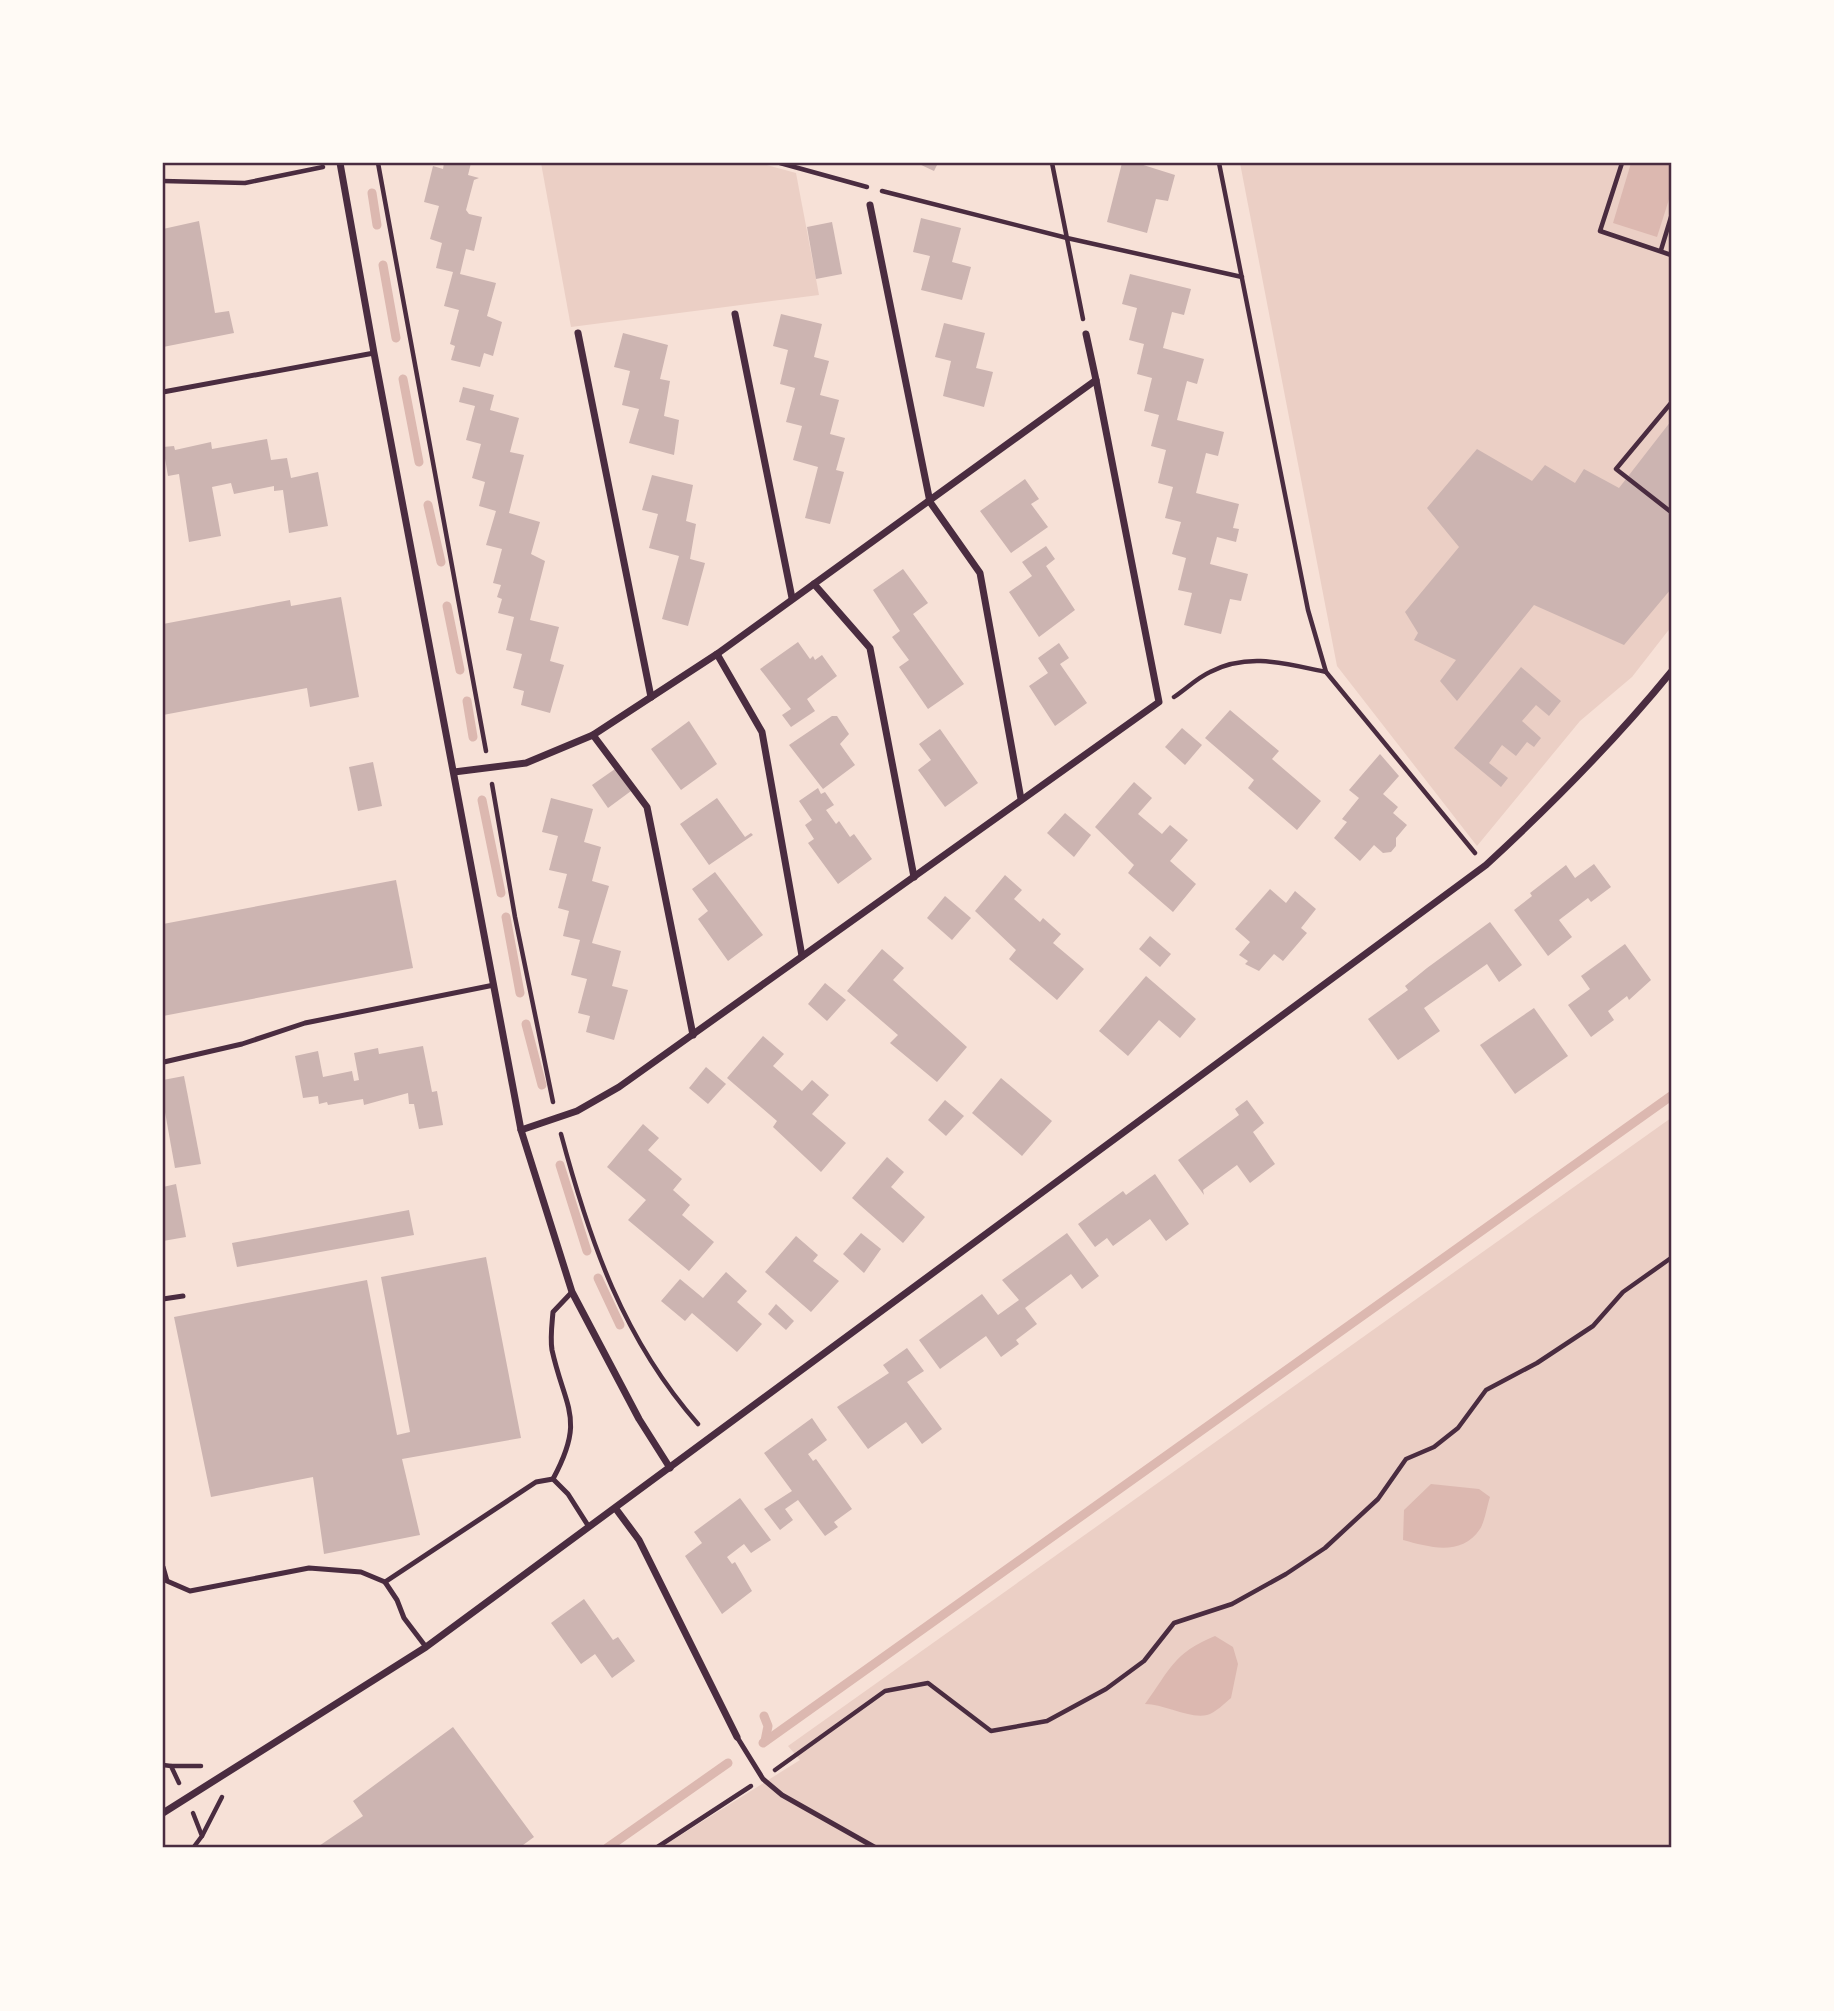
<svg xmlns="http://www.w3.org/2000/svg" width="1834" height="2011" viewBox="0 0 1834 2011" font-family="Jost,sans-serif">
	<rect width="100%" height="100%" fill="#f7e1d7"/>
	<!-- green -->
	<g fill="#ebcfc5">
		<polygon points="541,163 759,163 796,173 819,295 571,327"/>
		<polygon points="1240,163 1671,163 1671,627 1632,677 1580,721 1477,846 1337,666"/>
		<polygon points="1671,1118 1671,1848 660,1848 800,1760 788,1746"/>
	</g>
	<!-- water -->
	<g fill="#dcb8b0">
		<polygon points="1631,163 1671,163 1671,193 1657,237 1613,223"/>
		<path d="M1431,1484L1479,1489L1490,1497C1487,1506 1485,1521 1480,1529C1461,1557 1429,1547 1403,1540L1404,1510Z"/>
		<path d="M1215,1636L1233,1647L1238,1664L1231,1698C1225,1703 1215,1713 1207,1715C1189,1719 1164,1704 1145,1704C1170,1670 1173,1653 1215,1636Z"/>
	</g>
	<g fill="none" stroke-linecap="round" stroke-linejoin="round">
		<!-- stream -->
		<g stroke="#dcb8b0" stroke-width="9">
			<polyline points="372,193 377,225"/>
			<polyline points="383,265 396,338"/>
			<polyline points="403,379 419,462"/>
			<polyline points="428,505 441,562"/>
			<polyline points="447,606 460,670"/>
			<polyline points="467,701 473,737"/>
			<polyline points="482,800 501,893"/>
			<polyline points="506,917 520,993"/>
			<polyline points="526,1024 542,1085"/>
			<polyline points="560,1165 587,1251"/>
			<polyline points="598,1278 620,1325"/>
			<polyline points="764,1716 768,1726 765,1741"/>
			<polyline points="763,1743 1671,1096"/>
			<polyline points="607,1848 728,1763"/>
		</g>
	</g>
	<!-- building -->
	<g fill="#ccb4b1">
		<polygon points="444,163 471,163 468,175 479,178 474,180 466,210 469,214 482,217 474,251 466,249 460,274 496,283 487,316 502,322 493,356 484,353 480,367 451,360 455,346 450,344 459,310 444,306 453,272 436,268 442,243 430,239 439,206 424,202 433,166 443,169"/>
		<polygon points="917,163 938,163 934,171"/>
		<polygon points="1122,163 1137,163 1175,175 1168,201 1156,199 1147,233 1107,222"/>
		<polygon points="921,218 961,228 952,262 971,267 962,300 921,290 930,256 913,252"/>
		<polygon points="199,221 215,313 229,311 234,333 163,347 163,229"/>
		<polygon points="832,222 842,274 816,279 807,227"/>
		<polygon points="1130,274 1191,289 1184,315 1172,312 1163,348 1204,359 1197,384 1187,381 1177,420 1224,432 1218,456 1206,453 1196,493 1239,504 1233,528 1239,529 1236,542 1217,537 1210,564 1248,574 1241,601 1230,599 1221,634 1184,625 1192,593 1178,590 1186,558 1172,554 1181,522 1165,518 1173,487 1158,483 1166,450 1151,446 1159,415 1144,411 1152,378 1137,374 1144,344 1129,340 1137,308 1122,304"/>
		<polygon points="781,314 822,324 814,357 829,361 820,395 839,400 830,434 845,438 836,470 844,472 830,524 805,518 818,467 793,460 802,426 786,422 795,388 780,384 788,350 773,346"/>
		<polygon points="944,323 985,333 976,368 993,372 984,407 943,396 951,361 935,357"/>
		<polygon points="623,333 668,345 660,379 670,381 664,416 679,420 674,455 629,443 639,409 622,405 630,371 614,367"/>
		<polygon points="463,387 494,395 490,410 519,418 510,452 524,455 509,513 540,522 531,554 545,561 530,620 559,627 550,661 564,665 550,713 521,705 524,691 513,688 522,654 506,650 514,617 498,613 502,599 497,597 501,585 493,583 502,549 486,545 496,511 479,506 485,482 472,478 481,444 466,440 475,406 459,402"/>
		<polygon points="1671,421 1671,589 1624,645 1534,605 1457,701 1440,681 1456,660 1414,640 1418,633 1405,612 1459,547 1427,508 1477,449 1532,481 1545,465 1575,483 1584,469 1619,488"/>
		<polygon points="267,439 271,460 287,458 291,478 318,472 328,526 289,533 283,490 274,491 274,486 234,494 231,483 212,487 221,536 189,542 179,474 168,476 163,447 174,446 175,450 211,442 212,449"/>
		<polygon points="652,475 693,485 686,521 696,524 690,559 705,563 688,626 662,619 679,556 649,548 658,514 642,510"/>
		<polygon points="1025,479 1039,499 1031,504 1048,527 1011,553 980,511"/>
		<polygon points="1046,546 1055,559 1046,566 1075,610 1039,637 1009,592 1032,576 1022,562"/>
		<polygon points="903,569 928,603 913,614 964,684 928,709 899,667 909,660 892,637 900,631 873,590"/>
		<polygon points="341,597 359,697 310,707 307,688 163,715 163,624 290,600 291,606"/>
		<polygon points="798,642 810,659 813,656 815,660 822,655 837,676 807,699 815,711 791,727 782,715 791,709 760,669"/>
		<polygon points="1059,643 1069,658 1060,664 1087,703 1055,726 1029,686 1048,673 1038,658"/>
		<polygon points="1521,667 1561,701 1549,716 1536,705 1522,721 1541,738 1534,747 1527,742 1516,756 1502,745 1489,763 1508,778 1501,787 1454,748"/>
		<polygon points="1230,710 1279,751 1272,759 1321,801 1297,830 1248,788 1254,780 1205,738"/>
		<polygon points="832,716 837,716 849,734 840,744 855,765 823,789 789,745"/>
		<polygon points="689,721 717,764 681,790 651,749"/>
		<polygon points="1182,728 1202,745 1185,765 1165,747"/>
		<polygon points="940,729 978,783 945,807 918,770 931,760 919,744"/>
		<polygon points="1380,754 1399,776 1383,794 1398,807 1393,813 1407,825 1396,838 1396,846 1391,852 1383,853 1374,845 1360,861 1334,838 1347,822 1342,819 1359,798 1349,790"/>
		<polygon points="373,762 382,806 358,811 349,767"/>
		<polygon points="615,769 631,791 608,808 592,785"/>
		<polygon points="1134,782 1152,798 1138,814 1162,834 1170,825 1188,840 1170,861 1196,884 1173,912 1128,873 1134,865 1095,827"/>
		<polygon points="818,788 821,794 825,792 834,805 826,810 836,824 839,821 850,837 854,834 872,859 838,884 808,843 814,839 805,825 812,820 799,801"/>
		<polygon points="551,798 593,809 584,842 601,847 592,881 609,886 592,943 621,951 612,986 628,990 614,1040 586,1032 590,1016 578,1013 587,979 571,975 580,940 563,936 569,911 558,908 567,874 549,870 558,836 542,832"/>
		<polygon points="717,798 745,837 751,833 753,835 709,865 680,824"/>
		<polygon points="1065,813 1091,835 1074,857 1047,833"/>
		<polygon points="1594,864 1611,887 1591,902 1588,898 1559,920 1572,937 1548,956 1514,910 1532,896 1530,893 1566,865 1575,878"/>
		<polygon points="715,872 763,935 728,961 698,919 708,911 692,889"/>
		<polygon points="1005,875 1022,890 1014,899 1040,922 1043,918 1061,934 1053,943 1084,969 1057,1000 1009,959 1016,950 975,911"/>
		<polygon points="396,880 413,968 163,1016 163,924"/>
		<polygon points="1270,889 1286,903 1295,891 1316,909 1301,928 1307,933 1283,961 1274,954 1259,971 1245,964 1248,961 1239,955 1250,942 1235,929"/>
		<polygon points="945,896 971,918 952,940 927,918"/>
		<polygon points="1490,922 1522,965 1499,982 1487,964 1424,1008 1440,1031 1398,1060 1368,1019 1408,990 1405,986 1427,968"/>
		<polygon points="1150,936 1171,954 1160,967 1139,949"/>
		<polygon points="1625,944 1651,980 1629,1000 1627,996 1608,1011 1614,1020 1591,1037 1568,1005 1590,989 1581,976"/>
		<polygon points="882,949 904,968 893,980 967,1047 937,1082 890,1043 898,1035 847,991"/>
		<polygon points="1146,976 1196,1019 1180,1038 1159,1020 1128,1056 1099,1031"/>
		<polygon points="825,983 846,1000 827,1021 808,1004"/>
		<polygon points="1534,1008 1568,1056 1515,1094 1480,1045"/>
		<polygon points="763,1036 784,1054 773,1066 802,1091 812,1080 829,1095 812,1114 846,1143 821,1172 773,1127 777,1121 727,1078"/>
		<polygon points="423,1046 432,1092 437,1091 443,1125 419,1129 414,1104 409,1104 408,1093 364,1105 363,1099 328,1105 327,1102 319,1104 318,1096 303,1098 295,1056 318,1051 323,1077 352,1071 354,1081 359,1080 354,1053 378,1048 379,1054"/>
		<polygon points="706,1067 726,1084 708,1104 689,1088"/>
		<polygon points="184,1076 201,1164 175,1168 163,1101 163,1080"/>
		<polygon points="1001,1078 1052,1121 1022,1156 972,1113"/>
		<polygon points="945,1100 964,1116 946,1136 928,1120"/>
		<polygon points="1247,1100 1264,1123 1253,1132 1275,1164 1250,1183 1237,1165 1203,1190 1204,1195 1178,1160 1239,1115 1235,1109"/>
		<polygon points="643,1124 659,1138 648,1150 682,1179 673,1190 690,1205 682,1215 714,1242 689,1271 628,1220 646,1200 607,1167"/>
		<polygon points="887,1157 904,1172 891,1187 925,1217 903,1243 852,1198"/>
		<polygon points="1155,1174 1189,1224 1166,1241 1150,1219 1113,1246 1107,1238 1095,1247 1078,1224 1123,1191 1126,1195"/>
		<polygon points="176,1184 186,1237 163,1241 163,1187"/>
		<polygon points="409,1210 414,1235 237,1267 232,1243"/>
		<polygon points="861,1233 881,1249 864,1273 843,1254"/>
		<polygon points="1067,1233 1099,1276 1082,1289 1071,1274 1025,1308 1037,1324 1016,1340 1019,1344 1001,1357 986,1336 940,1369 919,1340 982,1294 998,1315 1019,1300 1002,1280"/>
		<polygon points="796,1236 818,1255 813,1261 839,1281 811,1312 765,1272"/>
		<polygon points="486,1257 521,1438 402,1459 420,1535 324,1554 313,1477 211,1497 174,1317 367,1280 397,1435 410,1432 381,1277"/>
		<polygon points="726,1272 747,1291 737,1302 762,1324 737,1352 692,1313 685,1321 661,1301 680,1279 703,1298"/>
		<polygon points="776,1304 794,1321 786,1330 768,1314"/>
		<polygon points="907,1348 924,1371 907,1382 942,1429 922,1444 906,1422 868,1449 837,1407 889,1373 883,1365"/>
		<polygon points="812,1418 827,1440 808,1454 813,1461 816,1459 852,1509 834,1522 838,1527 825,1536 798,1500 785,1509 793,1520 780,1530 764,1509 792,1491 764,1453"/>
		<polygon points="740,1498 771,1540 751,1553 744,1544 727,1557 732,1564 735,1562 752,1591 722,1614 685,1556 702,1543 694,1532"/>
		<polygon points="584,1599 613,1640 618,1637 635,1661 612,1678 595,1654 581,1664 551,1623"/>
		<polygon points="453,1727 534,1837 519,1848 316,1848 363,1816 353,1801"/>
	</g>
	<g fill="none" stroke-linecap="round" stroke-linejoin="round">
		<!-- path -->
		<g stroke="#4a2c40" stroke-width="4.5">
			<polyline points="378,163 486,751"/>
			<polyline points="780,163 867,187"/>
			<polyline points="1052,163 1083,319"/>
			<polyline points="1219,163 1308,610 1326,672 1475,853"/>
			<polyline points="1622,163 1600,231 1671,255"/>
			<polyline points="163,181 245,183 323,167"/>
			<polyline points="882,191 1067,238 1242,277"/>
			<polyline points="1661,250 1671,217"/>
			<polyline points="1671,403 1616,469 1671,512"/>
			<path d="M1174,697C1186,689 1197,678 1210,672C1249,652 1286,664 1326,672"/>
			<polyline points="492,784 515,917 553,1102"/>
			<path d="M561,1134C590,1242 623,1339 698,1424"/>
			<polyline points="163,1765 171,1766 179,1783"/>
			<polyline points="171,1766 201,1766"/>
			<polyline points="775,1770 885,1691 928,1683 991,1731 1047,1721 1106,1689 1144,1661 1174,1623 1232,1604 1286,1574 1325,1548 1378,1499 1406,1459 1434,1447 1458,1428 1486,1390 1537,1363 1593,1326 1623,1292 1671,1258"/>
			<polyline points="202,1836 222,1797"/>
			<polyline points="193,1848 202,1836 193,1813"/>
			<polyline points="656,1848 751,1786"/>
		</g>
		<!-- service -->
		<g stroke="#4a2c40" stroke-width="5">
			<polyline points="163,392 374,353"/>
			<polyline points="164,1062 242,1044 305,1023 494,985"/>
			<polyline points="163,1299 183,1296"/>
			<path d="M553,1479C586,1418 565,1409 552,1350C550,1338 552,1324 553,1312L572,1292"/>
			<polyline points="163,1567 167,1581 190,1591 309,1568 361,1572 385,1582 397,1600 404,1618 426,1647"/>
			<polyline points="385,1582 536,1482 553,1479 568,1494 589,1527"/>
			<polyline points="737,1737 763,1779 782,1795 876,1848"/>
		</g>
		<!-- minor -->
		<g stroke="#4a2c40" stroke-width="7">
			<polyline points="340,163 374,353 521,1130 572,1292 639,1419 670,1468"/>
			<polyline points="870,205 930,502 980,573 1021,799"/>
			<polyline points="735,314 792,598"/>
			<polyline points="578,333 651,697"/>
			<polyline points="1086,334 1096,380"/>
			<polyline points="814,584 870,648 914,877"/>
			<polyline points="717,654 762,732 802,956"/>
			<polyline points="593,735 647,807 693,1035"/>
			<polyline points="454,772 526,763 593,735 717,654 1096,380 1159,702 619,1087 577,1111 521,1130"/>
			<polyline points="616,1509 639,1540 737,1737"/>
			<path d="M163,1813L426,1647L1486,865C1552,804 1614,742 1671,672"/>
		</g>
	</g>
	<!-- border -->
	<rect width="1834" height="2011" fill="none" stroke="#fffaf5" stroke-width="329"/>
	<rect x="164" y="164" width="1506" height="1682" fill="none" stroke="#4a2c40" stroke-width="2.5"/>
</svg>
